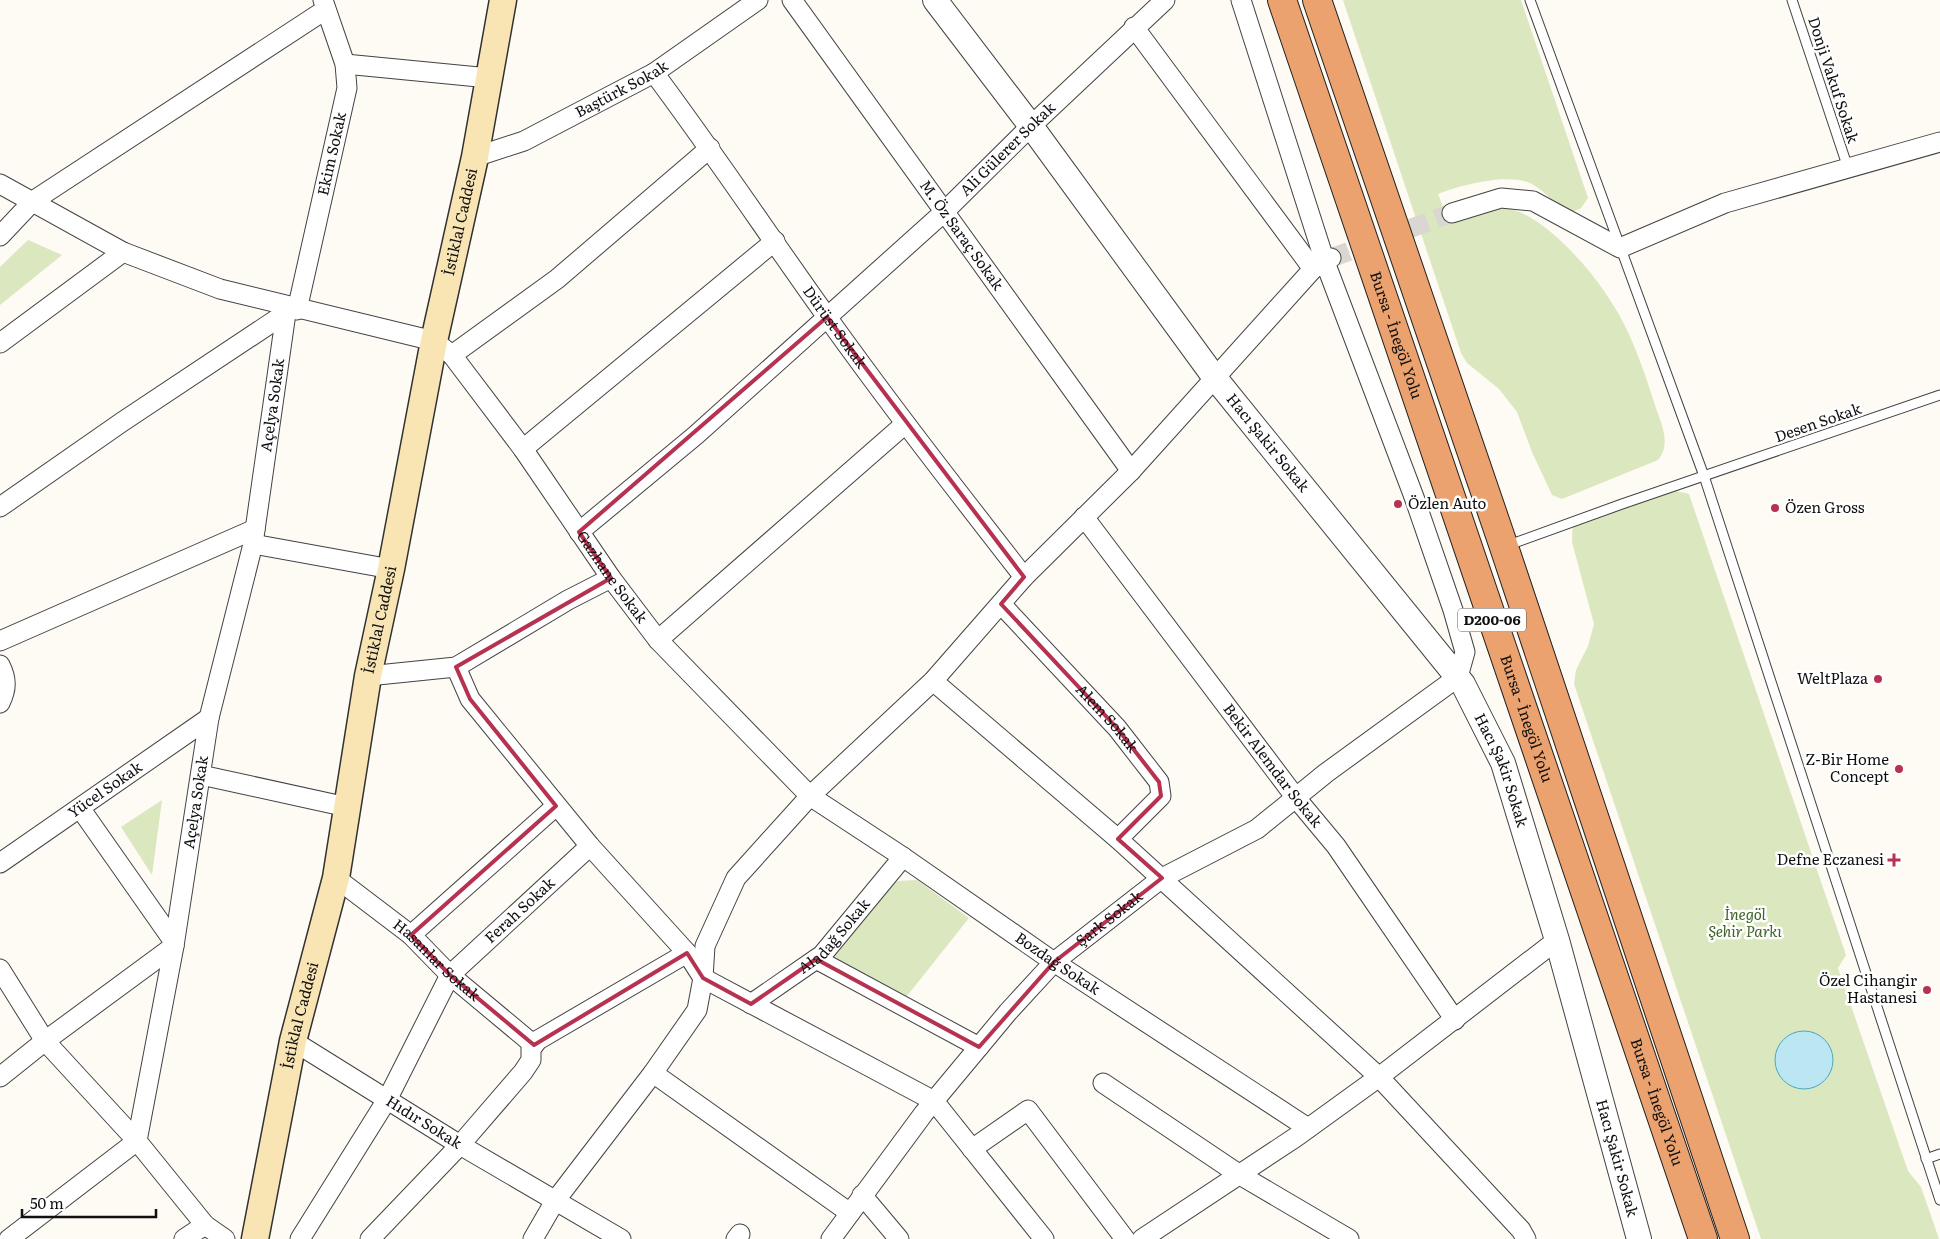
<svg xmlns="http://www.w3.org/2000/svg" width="1940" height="1239" viewBox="0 0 1940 1239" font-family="Literata,serif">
	<rect width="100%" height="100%" fill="#fefaf4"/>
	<!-- green -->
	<g fill="#dbe7bf">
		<path d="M1343,0H1521L1588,198L1581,208L1567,215C1556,205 1545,191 1532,184C1510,172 1460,185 1438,194L1448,219C1466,213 1488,203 1508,208C1552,219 1605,285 1624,324C1636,348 1645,374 1653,399C1659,420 1673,442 1658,460L1562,499L1552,495L1532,452L1517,412L1499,389L1467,363L1461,353Z"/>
		<polygon points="28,240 62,255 0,305 0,267"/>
		<polygon points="1667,489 1689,494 1846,955 1838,968 1908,1171 1921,1187 1939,1239 1761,1239 1574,684 1576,670 1588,646 1594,624 1572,542 1573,517"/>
		<polygon points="162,800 152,875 121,827"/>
		<polygon points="917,880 969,918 903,1001 831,961 888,888 898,881"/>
	</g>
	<!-- water -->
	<circle fill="#bce7f2" stroke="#49a9c3" cx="1804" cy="1060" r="29"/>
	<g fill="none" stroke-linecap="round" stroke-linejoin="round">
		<!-- minor-tunnel -->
		<polyline stroke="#dad7d2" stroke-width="19" stroke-dasharray="19 9" stroke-linecap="butt" points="1331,258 1452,213"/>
		<defs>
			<g id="service">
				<polyline points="1530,0 1704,476 1940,1200"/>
				<polyline points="1792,0 1848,168"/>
				<polyline points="1506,546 1622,504 1940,395"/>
				<polyline points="1926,1159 1940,1154"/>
			</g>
			<g id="minor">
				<path id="s1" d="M792,0L1131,471"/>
				<polyline points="1134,27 1313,269"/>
				<polyline points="345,64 489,78"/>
				<path id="s2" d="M654,73C714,153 769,236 827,317C890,405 957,491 1024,577"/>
				<path id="s3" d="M475,157L524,141L654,73L758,0"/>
				<path id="s4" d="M0,184L123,252L220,289L434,341L452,355L523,449L611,578L658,640L810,796L903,857L1054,962L1308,1128"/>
				<polyline points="1452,213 1501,198 1533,201 1620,248 1725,203 1940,142"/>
				<polyline points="0,236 33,201 325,10"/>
				<path id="s5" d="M297,310L347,88L345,64L323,0"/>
				<polyline points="0,343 123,252"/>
				<polyline points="452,355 557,279 710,148"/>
				<polyline points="523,449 775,241"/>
				<polyline points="0,507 122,422 286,313"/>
				<path id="s6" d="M1084,517L1296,798L1336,846L1455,1020"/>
				<path id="s7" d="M579,532L696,435L943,213L1031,126L1165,0"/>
				<polyline points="253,544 391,569"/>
				<path id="s8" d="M1001,604L1117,728L1159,782L1161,796L1118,839"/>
				<polyline points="658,640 905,424"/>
				<polyline points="0,641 255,529"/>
				<path d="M0,665C7,679 7,689 0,703"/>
				<polyline points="456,667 470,699 590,846 687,953 703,978 934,1101 1044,1239"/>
				<polyline points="368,676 456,667 568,600 611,578"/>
				<polyline points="933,681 1118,839 1379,1077 1521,1230 1526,1239"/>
				<polyline points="201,775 347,807"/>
				<polyline points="80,808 174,942"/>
				<path id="s9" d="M0,863L209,718"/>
				<path id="s10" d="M336,878L411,935L450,975L534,1045"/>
				<polyline points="411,935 556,806"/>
				<polyline points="816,959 979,1047"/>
				<polyline points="0,969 45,1041 137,1141 205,1225 225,1239"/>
				<path id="s11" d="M751,1004L822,955L903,857"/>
				<path id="s12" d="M293,1041L460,1145L621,1239"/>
				<polyline points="653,1073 850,1213"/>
				<polyline points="0,1077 45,1041 174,946"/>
				<polyline points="1103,1083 1240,1175 1349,1239"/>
				<polyline points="972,1149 1028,1110 1125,1239"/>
				<polyline points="862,1195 899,1239"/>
				<path id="s13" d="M9,1239L137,1141L174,946L209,718L253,544L287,306"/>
				<polyline points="184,1239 205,1225"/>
				<path id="s14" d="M300,1239L388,1098L450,975L590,846"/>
				<polyline points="370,1239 460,1145 523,1072 531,1060 531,1048 538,1040 687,953"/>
				<polyline points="533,1239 555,1201 653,1073 697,1010 703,978 705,946 736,878 810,796 933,681 1024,577 1131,471 1313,269 1331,258"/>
				<polyline points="736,1239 740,1234"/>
				<path id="s15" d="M831,1239L924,1113L1008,1012L1054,962L1162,878L1257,829L1326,773L1458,677L1465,652L1453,610L1414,497L1325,262L1241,0"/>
				<polyline points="1142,1239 1296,1137 1379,1077 1557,940"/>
			</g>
			<g id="tertiary">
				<path id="s16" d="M935,0L1031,126L1215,378L1463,684L1503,763L1557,940L1639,1239"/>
			</g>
			<g id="secondary">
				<path id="s17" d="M255,1239L293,1041L336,878L368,676L391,569L434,341L475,157L503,0"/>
			</g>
			<g id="trunk">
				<path id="s18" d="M1282,0L1703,1239"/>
				<polyline points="1317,0 1504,547 1735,1239"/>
			</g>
		</defs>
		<!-- service casing -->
		<use href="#service" stroke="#434343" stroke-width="11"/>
		<!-- minor casing -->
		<use href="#minor" stroke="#434343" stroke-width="21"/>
		<!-- tertiary casing -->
		<use href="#tertiary" stroke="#434343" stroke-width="26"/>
		<!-- secondary casing -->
		<use href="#secondary" stroke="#323232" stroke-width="29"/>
		<!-- trunk casing -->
		<use href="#trunk" stroke="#212121" stroke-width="30"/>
		<!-- service -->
		<use href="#service" stroke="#fff" stroke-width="9"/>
		<!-- minor -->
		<use href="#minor" stroke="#fff" stroke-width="19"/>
		<!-- tertiary -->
		<use href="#tertiary" stroke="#fff" stroke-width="24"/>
		<!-- secondary -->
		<use href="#secondary" stroke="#f9e5b4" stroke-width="26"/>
		<!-- trunk -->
		<use href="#trunk" stroke="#eba26e" stroke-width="28"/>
	</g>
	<!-- marked area -->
	<path fill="none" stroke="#b63250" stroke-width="4" stroke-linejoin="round" d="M827,317L1024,577L1001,604L1117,728L1159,782L1161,796L1118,839L1162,878L1054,962L979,1047L816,959L751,1004L703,978L687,953L534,1045L450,975L411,935L556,806L470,699L456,667L611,578L579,532Z"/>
	<!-- markers -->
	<g fill="#b63250" stroke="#fff" stroke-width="2">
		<circle cx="1398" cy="504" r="5"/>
		<circle cx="1775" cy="508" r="5"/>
		<circle cx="1878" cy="679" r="5"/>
		<circle cx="1899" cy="769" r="5"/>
		<path d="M1891.5 852.5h5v5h5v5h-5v5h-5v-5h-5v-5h5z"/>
		<circle cx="1927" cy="990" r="5"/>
	</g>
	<g text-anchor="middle" stroke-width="5" stroke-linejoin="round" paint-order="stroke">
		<!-- shield labels -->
		<rect fill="#fff" stroke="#585858" stroke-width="1" x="1458" y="608.5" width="68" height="23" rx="4"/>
		<g font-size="14" font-weight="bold" fill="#101010">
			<text x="1492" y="625">D200-06</text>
		</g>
		<!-- street labels -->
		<g font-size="15" fill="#101010" stroke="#fff">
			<text transform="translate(1833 80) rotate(72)" y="5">Donji Vakuf Sokak</text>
			<text dy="5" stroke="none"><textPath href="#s3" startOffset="162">Baştürk Sokak</textPath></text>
			<text dy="5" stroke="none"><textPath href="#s7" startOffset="575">Ali Gülerer Sokak</textPath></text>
			<text dy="5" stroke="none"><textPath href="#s5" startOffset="160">Ekim Sokak</textPath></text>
			<text dy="5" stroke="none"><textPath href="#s17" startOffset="1038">İstiklal Caddesi</textPath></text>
			<text dy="5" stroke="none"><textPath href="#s1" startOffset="290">M. Öz Saraç Sokak</textPath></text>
			<text dy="5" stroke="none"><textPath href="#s2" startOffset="312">Dürüst Sokak</textPath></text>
			<text dy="5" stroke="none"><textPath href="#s18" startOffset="354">Bursa - İnegöl Yolu</textPath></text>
			<text dy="5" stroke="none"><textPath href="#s13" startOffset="910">Açelya Sokak</textPath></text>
			<text transform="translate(1818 423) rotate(-19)" y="5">Desen Sokak</text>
			<text dy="5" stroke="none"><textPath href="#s16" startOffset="554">Hacı Şakir Sokak</textPath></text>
			<text dy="5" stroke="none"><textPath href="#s4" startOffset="761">Gazhane Sokak</textPath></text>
			<text dy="5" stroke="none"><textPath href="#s17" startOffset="632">İstiklal Caddesi</textPath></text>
			<text dy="5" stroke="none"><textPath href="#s18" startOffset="759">Bursa - İnegöl Yolu</textPath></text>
			<text dy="5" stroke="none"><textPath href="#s8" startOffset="156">Alem Sokak</textPath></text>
			<text dy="5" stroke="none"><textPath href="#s6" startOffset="312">Bekir Alemdar Sokak</textPath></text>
			<text dy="5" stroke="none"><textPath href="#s16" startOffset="959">Hacı Şakir Sokak</textPath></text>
			<text dy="5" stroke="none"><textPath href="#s9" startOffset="128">Yücel Sokak</textPath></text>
			<text dy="5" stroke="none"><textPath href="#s13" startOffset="505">Açelya Sokak</textPath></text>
			<text dy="5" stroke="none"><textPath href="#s14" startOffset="399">Ferah Sokak</textPath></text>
			<text dy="5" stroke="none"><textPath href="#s15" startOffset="426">Şark Sokak</textPath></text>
			<text dy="5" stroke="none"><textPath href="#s11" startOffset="108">Aladağ Sokak</textPath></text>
			<text dy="5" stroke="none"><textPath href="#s10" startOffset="130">Hasanlar Sokak</textPath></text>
			<text dy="5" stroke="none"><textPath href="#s4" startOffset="1356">Bozdağ Sokak</textPath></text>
			<text dy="5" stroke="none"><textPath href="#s17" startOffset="228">İstiklal Caddesi</textPath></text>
			<text dy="5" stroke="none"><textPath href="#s18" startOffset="1164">Bursa - İnegöl Yolu</textPath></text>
			<text dy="5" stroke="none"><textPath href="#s12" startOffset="154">Hıdır Sokak</textPath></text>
			<text dy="5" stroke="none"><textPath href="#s16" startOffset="1364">Hacı Şakir Sokak</textPath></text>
		</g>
		<!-- poi labels -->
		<g font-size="15" fill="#101010" stroke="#fff" text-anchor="end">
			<text x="1408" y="509" text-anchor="start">Özlen Auto</text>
			<text x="1785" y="513" text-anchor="start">Özen Gross</text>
			<text x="1868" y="684">WeltPlaza</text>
			<text x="1889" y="765">Z-Bir Home<tspan x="1889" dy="17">Concept</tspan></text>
			<text x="1884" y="865">Defne Eczanesi</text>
			<text x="1917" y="986">Özel Cihangir<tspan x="1917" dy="17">Hastanesi</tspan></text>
		</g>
		<!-- park labels -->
		<g font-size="15" font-style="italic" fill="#3d6324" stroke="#fff">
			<text x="1745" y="920">İnegöl<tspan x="1745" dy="17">Şehir Parkı</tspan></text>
		</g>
	</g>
	<!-- scale -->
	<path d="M22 1209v8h134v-8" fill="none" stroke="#101010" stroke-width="2.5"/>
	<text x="30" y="1209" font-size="15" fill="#101010" stroke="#ffffff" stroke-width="4" paint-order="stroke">50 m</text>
</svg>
